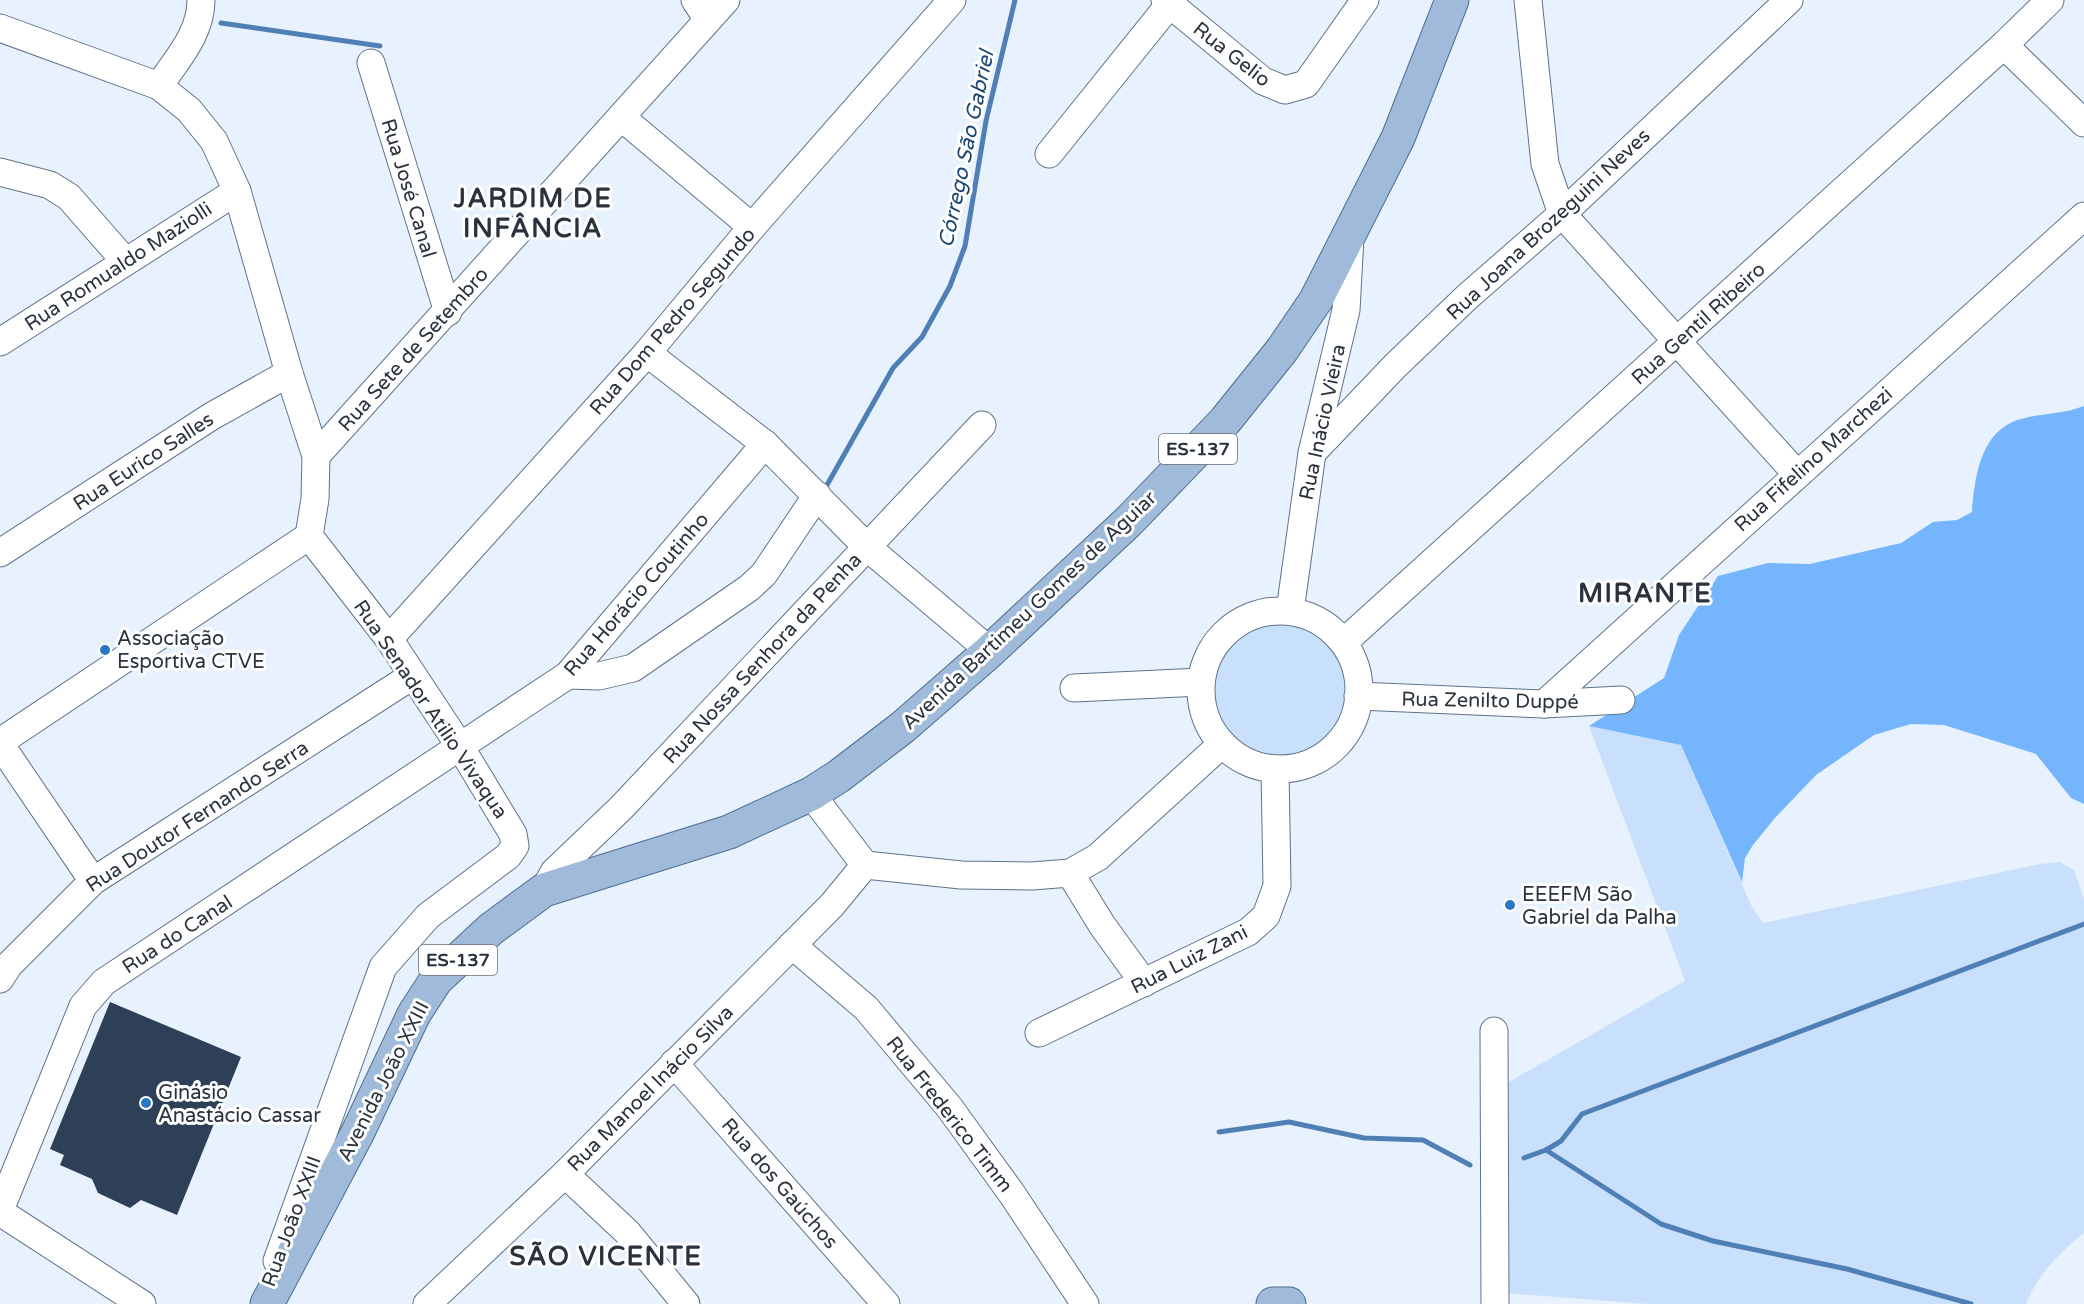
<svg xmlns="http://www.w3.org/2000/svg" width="2084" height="1304" viewBox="0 0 2084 1304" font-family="'Varela Round',sans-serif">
	<rect width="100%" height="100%" fill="#e8f2fe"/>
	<!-- green -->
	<g fill="#c9e0fc">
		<circle cx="1280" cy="688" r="70"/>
		<path d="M1589,726L1681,745L1752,907L1763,923L2040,864L2060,862L2074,870L2084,899V1233C2060,1252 2037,1275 2026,1304H1648L1504,1293L1507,1083L1685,981Z"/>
	</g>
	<!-- forest -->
	<path fill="#74b5fe" d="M2084,406V804L2071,798L2036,754L1944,725L1911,724L1874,735L1816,775L1775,818L1753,845L1745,858L1742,882L1681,745L1589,726L1664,678L1679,635L1718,576L1768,563L1810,564L1901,543L1933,522L1957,520L1972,512C1975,475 1981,427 2025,418C2045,413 2064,414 2084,406Z"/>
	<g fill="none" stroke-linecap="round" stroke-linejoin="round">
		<!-- stream -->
		<g stroke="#507fb5" stroke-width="5">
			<polyline points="221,23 380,46"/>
			<polyline points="827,485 893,368 922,337 950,286 965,246 986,121 1015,0"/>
			<polyline points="1219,1132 1289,1122 1364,1138 1423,1140 1470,1165"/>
			<polyline points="1546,1150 1661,1224 1713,1241 1847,1269 1971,1304"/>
			<polyline points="1524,1158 1546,1150 1561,1141 1582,1114 2084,924"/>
		</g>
	</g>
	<!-- building -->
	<polygon fill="#2d4057" points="110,1002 241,1057 177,1215 141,1200 130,1208 98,1193 92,1179 60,1165 64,1155 50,1149"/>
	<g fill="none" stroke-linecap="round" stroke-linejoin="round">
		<defs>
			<g id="minor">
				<polyline points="695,0 708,20"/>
				<polyline points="1165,0 1263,81 1285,90 1306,84 1365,0"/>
				<polyline points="1528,0 1545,164 1562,214 1796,473"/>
				<polyline points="0,28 159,86 189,110 214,141 237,191 289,373 316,456 315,499 309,536 389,639 461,748 513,834 515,846 508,856 428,916 383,967 277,1261"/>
				<polyline points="2004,45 2084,123"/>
				<polyline points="371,63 448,312"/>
				<path d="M159,86C177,59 201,34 201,0"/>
				<polyline points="621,117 752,227"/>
				<polyline points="1049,154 1173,0"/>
				<polyline points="0,172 50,185 69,197 125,261"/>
				<polyline points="0,342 237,191"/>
				<polyline points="647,353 765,444 867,547 990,651"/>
				<polyline points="1312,453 1395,366 1467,297 1562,214 1789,0"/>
				<polyline points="316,456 726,0"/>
				<polyline points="0,553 212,416 289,373"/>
				<polyline points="1290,611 1312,453 1346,310 1350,238"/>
				<circle cx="1280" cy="690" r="79"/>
				<polyline points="389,639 647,353 752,227 952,0"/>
				<polyline points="1344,642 2004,45 2050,0"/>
				<polyline points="568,675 599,676 633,668 749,588 764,574 817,495"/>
				<polyline points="1074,688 1201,682"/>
				<polyline points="1358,696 1544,704 1621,700"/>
				<polyline points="1544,704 2084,216"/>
				<polyline points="0,742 309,536"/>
				<polyline points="0,744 93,881"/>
				<polyline points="811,794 865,865 961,875 1032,876 1070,873 1098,857 1222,744"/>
				<polyline points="1070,873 1102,925 1144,983"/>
				<polyline points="544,890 554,872 621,808 982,425"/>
				<polyline points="792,945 866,1008 949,1107 1012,1194 1085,1304"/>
				<polyline points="0,979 9,965 93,881 412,676"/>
				<polyline points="1494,1031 1495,1304"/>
				<polyline points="1039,1033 1248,932 1266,916 1277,886 1275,769"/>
				<polyline points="674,1063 886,1304"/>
				<polyline points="565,1174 627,1232 686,1304"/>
				<polyline points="0,1210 83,1006 104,982 568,675 765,444"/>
				<polyline points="0,1212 142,1304"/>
				<polyline points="427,1304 565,1174 832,905 865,865"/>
			</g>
			<g id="major">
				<polyline points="267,1304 358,1132 414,1014 436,980 491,929 544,890 729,832 811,794 839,776 903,727 990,651 1129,521 1225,421 1282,350 1316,300 1398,138 1452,0"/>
				<polyline points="1273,1304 1289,1304"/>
			</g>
		</defs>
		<!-- minor casing -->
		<use href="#minor" stroke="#5e738c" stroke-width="29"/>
		<!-- major casing -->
		<use href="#major" stroke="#4d6d92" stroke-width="35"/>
		<!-- minor -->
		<use href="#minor" stroke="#fff" stroke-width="27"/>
		<!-- major -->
		<use href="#major" stroke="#a0bbd9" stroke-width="33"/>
	</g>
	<!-- markers -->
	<g fill="#2b77c7" stroke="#fefefe" stroke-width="2">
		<circle cx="105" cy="650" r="6"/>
		<circle cx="1510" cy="905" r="6"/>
		<circle cx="146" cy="1103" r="6"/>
	</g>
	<g text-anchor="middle" stroke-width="6" stroke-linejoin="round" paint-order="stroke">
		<!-- shield labels -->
		<g fill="#fefefe" stroke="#696f77" stroke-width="1.5">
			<rect x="1159" y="434" width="78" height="30" rx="4.5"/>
			<rect x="419" y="945" width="78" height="30" rx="4.5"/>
		</g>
		<g font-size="18" font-weight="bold" fill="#29323d">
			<text x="1198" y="455">ES-137</text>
			<text x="458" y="966">ES-137</text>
		</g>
		<!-- street labels -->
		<g font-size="20" fill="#29323d" stroke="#fefefe">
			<text transform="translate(1232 54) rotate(38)" y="7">Rua Gelio</text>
			<text transform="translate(409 188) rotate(73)" y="7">Rua José Canal</text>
			<text transform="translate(1548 224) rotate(-43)" y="7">Rua Joana Brozeguini Neves</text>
			<text transform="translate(118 266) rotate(-33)" y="7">Rua Romualdo Maziolli</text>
			<text transform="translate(672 321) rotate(-49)" y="7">Rua Dom Pedro Segundo</text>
			<text transform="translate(1698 323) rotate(-42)" y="7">Rua Gentil Ribeiro</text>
			<text transform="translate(413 349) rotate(-48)" y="7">Rua Sete de Setembro</text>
			<text transform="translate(1322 422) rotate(-78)" y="7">Rua Inácio Vieira</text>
			<text transform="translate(1813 459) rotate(-42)" y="7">Rua Fifelino Marchezi</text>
			<text transform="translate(143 461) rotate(-33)" y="7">Rua Eurico Salles</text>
			<text transform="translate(636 594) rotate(-49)" y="7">Rua Horácio Coutinho</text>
			<text transform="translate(1029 610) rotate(-43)" y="7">Avenida Bartimeu Gomes de Aguiar</text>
			<text transform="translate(762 658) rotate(-47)" y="7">Rua Nossa Senhora da Penha</text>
			<text transform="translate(1490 700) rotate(1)" y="7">Rua Zenilto Duppé</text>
			<text transform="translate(431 709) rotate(56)" y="7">Rua Senador Atilio Vivaqua</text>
			<text transform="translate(197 816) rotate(-33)" y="7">Rua Doutor Fernando Serra</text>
			<text transform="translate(177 934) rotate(-33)" y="7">Rua do Canal</text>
			<text transform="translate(1189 959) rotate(-27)" y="7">Rua Luiz Zani</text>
			<text transform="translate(383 1081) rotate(-63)" y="7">Avenida João XXIII</text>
			<text transform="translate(650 1088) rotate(-45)" y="7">Rua Manoel Inácio Silva</text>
			<text transform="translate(950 1114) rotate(52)" y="7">Rua Frederico Timm</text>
			<text transform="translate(780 1183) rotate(49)" y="7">Rua dos Gaúchos</text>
			<text transform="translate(291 1221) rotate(-70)" y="7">Rua João XXIII</text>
		</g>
		<!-- poi labels -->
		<g font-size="20" fill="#29323d" stroke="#fefefe" text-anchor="start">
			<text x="117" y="645">Associação<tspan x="117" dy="23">Esportiva CTVE</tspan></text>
			<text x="1522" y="901">EEEFM São<tspan x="1522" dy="23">Gabriel da Palha</tspan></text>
			<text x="158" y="1099">Ginásio<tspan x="158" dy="23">Anastácio Cassar</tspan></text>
		</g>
		<!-- water labels -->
		<g font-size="21" font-style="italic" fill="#194574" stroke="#fefefe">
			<text transform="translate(966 149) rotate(-78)" y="7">Córrego São Gabriel</text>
		</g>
		<!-- district labels -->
		<g font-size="26" font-weight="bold" letter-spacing="1.5" fill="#29323d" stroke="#fefefe">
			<text x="533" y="207">JARDIM DE<tspan x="533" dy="30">INFÂNCIA</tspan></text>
			<text x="1645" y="602">MIRANTE</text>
			<text x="606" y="1265">SÃO VICENTE</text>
		</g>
	</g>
</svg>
